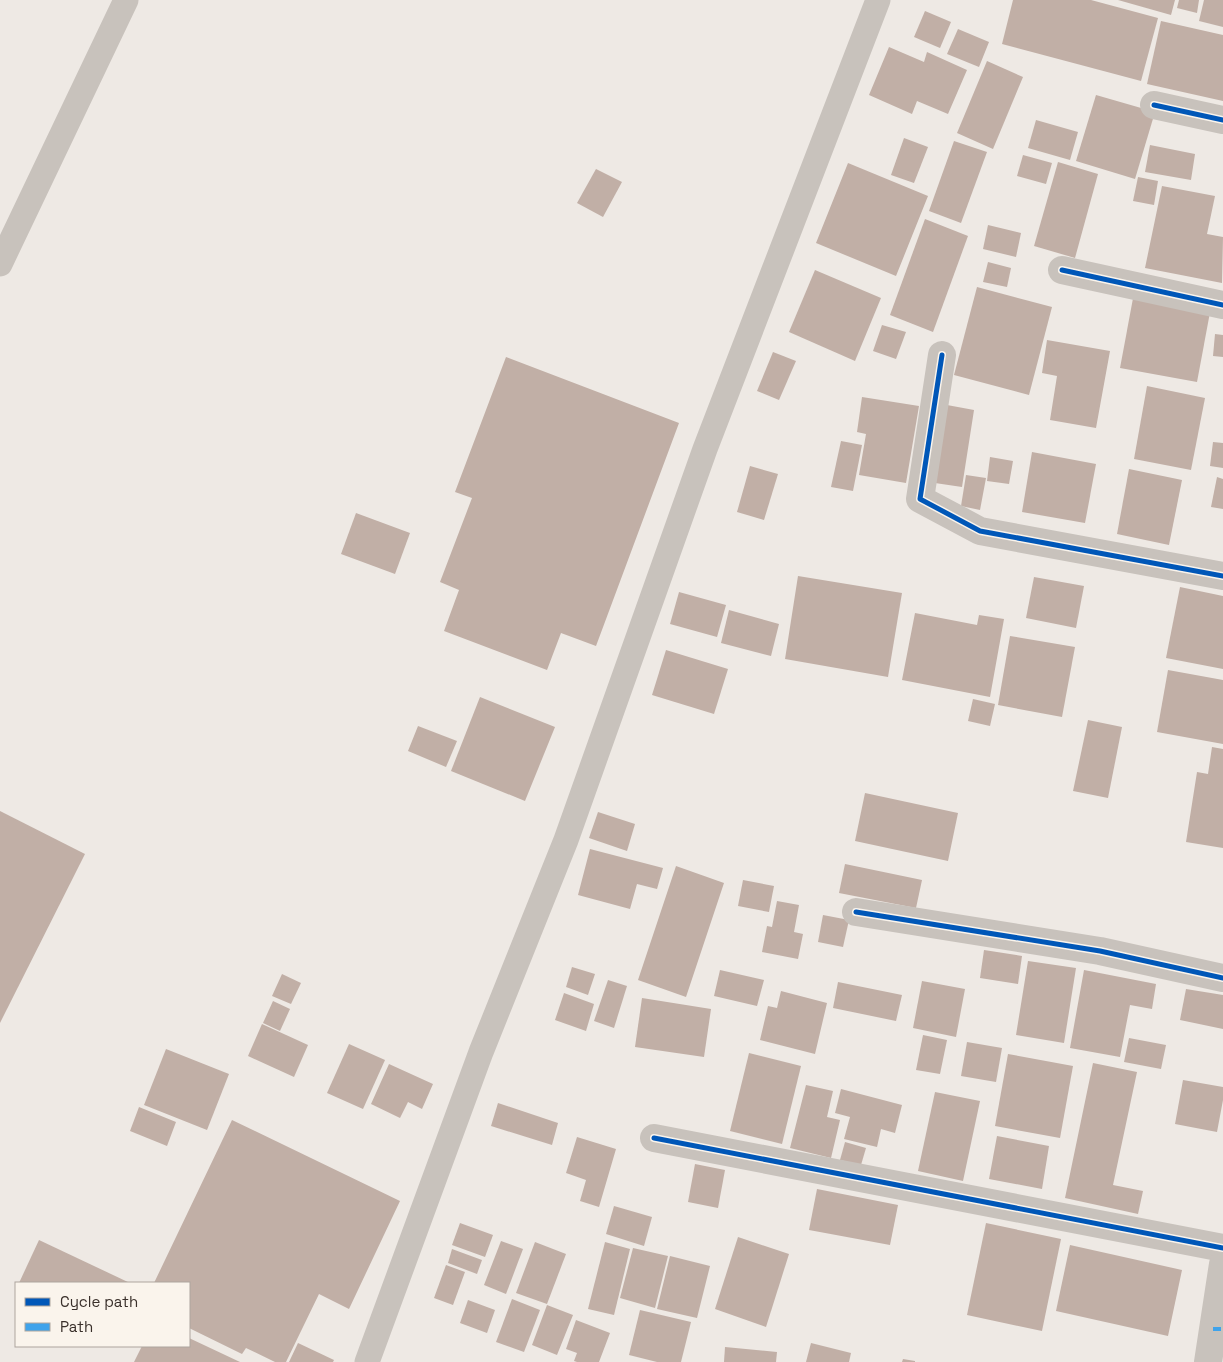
<svg xmlns="http://www.w3.org/2000/svg" width="1223" height="1362" viewBox="0 0 1223 1362" font-family="'Space Grotesk',sans-serif">
	<rect width="100%" height="100%" fill="#eee9e4"/>
	<!-- building -->
	<g fill="#c1afa6">
		<polygon points="1013,0 1091,0 1158,18 1141,81 1002,44"/>
		<polygon points="1118,0 1175,0 1171,15"/>
		<polygon points="1179,0 1199,0 1197,13 1177,8"/>
		<polygon points="1204,0 1223,0 1223,27 1199,21"/>
		<polygon points="925,11 951,22 940,48 914,37"/>
		<polygon points="1161,21 1223,35 1223,101 1147,84"/>
		<polygon points="958,29 989,42 979,67 947,54"/>
		<polygon points="889,47 924,62 927,52 967,70 948,114 917,101 912,114 869,95"/>
		<polygon points="987,61 1023,77 993,149 957,133"/>
		<polygon points="1096,95 1155,112 1135,179 1076,161"/>
		<polygon points="1036,120 1078,132 1070,160 1028,148"/>
		<polygon points="904,138 928,147 914,183 891,175"/>
		<polygon points="954,141 987,152 961,223 929,211"/>
		<polygon points="1150,145 1195,154 1191,180 1145,172"/>
		<polygon points="1023,155 1052,163 1046,184 1017,176"/>
		<polygon points="1058,162 1098,174 1075,258 1034,246"/>
		<polygon points="848,163 928,196 896,276 816,243"/>
		<polygon points="596,169 622,182 603,217 577,203"/>
		<polygon points="1138,177 1158,181 1154,205 1133,201"/>
		<polygon points="1162,186 1215,196 1207,234 1223,237 1222,283 1145,268"/>
		<polygon points="925,219 968,236 933,332 890,315"/>
		<polygon points="988,225 1021,233 1016,257 983,249"/>
		<polygon points="988,262 1011,268 1007,287 983,282"/>
		<polygon points="815,270 881,298 855,361 789,332"/>
		<polygon points="977,287 1052,307 1029,395 954,375"/>
		<polygon points="1134,293 1211,307 1197,382 1120,368"/>
		<polygon points="882,325 906,332 896,359 873,351"/>
		<polygon points="1215,334 1223,335 1223,357 1213,356"/>
		<polygon points="1047,340 1110,351 1096,428 1050,420 1057,376 1042,373"/>
		<polygon points="773,352 796,361 779,400 757,391"/>
		<polygon points="506,357 679,423 596,646 561,633 547,670 444,631 459,590 440,582 472,498 455,492"/>
		<polygon points="1147,386 1205,398 1191,470 1134,459"/>
		<polygon points="862,397 919,406 906,483 859,475 866,434 857,432"/>
		<polygon points="947,405 974,410 962,487 935,483"/>
		<polygon points="841,441 862,445 853,491 831,487"/>
		<polygon points="1213,442 1223,443 1223,468 1210,466"/>
		<polygon points="1032,452 1096,464 1085,523 1022,512"/>
		<polygon points="990,457 1013,461 1009,484 987,481"/>
		<polygon points="750,466 778,474 764,520 737,512"/>
		<polygon points="1129,469 1182,480 1169,545 1117,534"/>
		<polygon points="966,475 986,478 980,510 961,506"/>
		<polygon points="1217,477 1223,479 1223,509 1211,507"/>
		<polygon points="356,513 410,533 395,574 341,554"/>
		<polygon points="798,576 902,593 888,677 785,659"/>
		<polygon points="1034,577 1084,586 1076,628 1026,618"/>
		<polygon points="1180,587 1223,596 1223,669 1166,658"/>
		<polygon points="679,592 726,605 717,637 670,624"/>
		<polygon points="729,610 779,624 771,656 721,643"/>
		<polygon points="915,613 977,625 979,615 1004,619 990,697 902,680"/>
		<polygon points="1010,636 1075,647 1062,717 998,705"/>
		<polygon points="666,650 728,669 714,714 652,695"/>
		<polygon points="1168,670 1223,680 1223,744 1157,732"/>
		<polygon points="480,697 555,727 525,801 451,771"/>
		<polygon points="973,699 995,704 990,726 968,721"/>
		<polygon points="1088,720 1122,727 1108,798 1073,791"/>
		<polygon points="418,726 457,741 446,767 408,751"/>
		<polygon points="1212,747 1223,749 1223,848 1186,842 1197,772 1208,774"/>
		<polygon points="865,793 958,813 948,861 855,841"/>
		<polygon points="0,811 85,854 0,1023"/>
		<polygon points="598,812 635,824 627,851 589,838"/>
		<polygon points="590,849 663,868 657,889 637,884 630,909 578,895"/>
		<polygon points="845,864 922,880 916,908 839,893"/>
		<polygon points="676,866 724,883 686,997 638,980"/>
		<polygon points="743,880 774,886 769,912 738,906"/>
		<polygon points="777,901 799,905 794,932 803,934 798,959 762,952 767,926 772,927"/>
		<polygon points="823,915 849,920 843,947 818,942"/>
		<polygon points="984,950 1022,956 1018,984 980,978"/>
		<polygon points="1028,961 1076,968 1064,1043 1016,1035"/>
		<polygon points="572,967 595,974 588,995 566,987"/>
		<polygon points="720,970 764,980 757,1006 714,996"/>
		<polygon points="1084,970 1156,984 1152,1009 1130,1005 1120,1057 1070,1048"/>
		<polygon points="282,974 301,983 291,1004 272,996"/>
		<polygon points="608,980 627,986 614,1028 594,1021"/>
		<polygon points="922,981 965,989 956,1037 913,1028"/>
		<polygon points="838,982 902,995 896,1021 833,1008"/>
		<polygon points="1186,989 1223,995 1223,1029 1180,1020"/>
		<polygon points="781,991 827,1003 815,1054 760,1040 768,1006 777,1008"/>
		<polygon points="564,993 594,1004 586,1031 555,1020"/>
		<polygon points="642,998 711,1009 704,1057 635,1047"/>
		<polygon points="273,1001 290,1009 280,1031 263,1023"/>
		<polygon points="262,1024 308,1045 294,1077 248,1056"/>
		<polygon points="923,1035 947,1040 940,1074 916,1070"/>
		<polygon points="1129,1038 1166,1045 1161,1069 1124,1062"/>
		<polygon points="967,1042 1002,1048 996,1082 961,1076"/>
		<polygon points="349,1044 385,1060 363,1109 327,1093"/>
		<polygon points="166,1049 229,1074 207,1130 144,1105"/>
		<polygon points="749,1053 801,1066 782,1144 730,1131"/>
		<polygon points="1008,1054 1073,1066 1060,1138 995,1126"/>
		<polygon points="1093,1063 1137,1072 1113,1185 1143,1191 1138,1214 1065,1198"/>
		<polygon points="389,1064 433,1084 422,1109 408,1102 400,1118 371,1104"/>
		<polygon points="1183,1080 1223,1087 1223,1100 1217,1132 1175,1124"/>
		<polygon points="806,1085 833,1091 827,1117 840,1120 831,1158 790,1148"/>
		<polygon points="841,1089 902,1105 895,1133 881,1129 877,1147 844,1139 850,1117 835,1113"/>
		<polygon points="935,1092 980,1101 963,1181 918,1171"/>
		<polygon points="498,1103 558,1123 552,1145 491,1126"/>
		<polygon points="139,1107 176,1122 167,1146 130,1131"/>
		<polygon points="232,1120 400,1201 349,1309 319,1294 286,1362 275,1362 246,1348 242,1354 189,1328 189,1283 154,1283"/>
		<polygon points="997,1136 1049,1146 1042,1189 989,1179"/>
		<polygon points="577,1137 616,1149 599,1207 580,1201 586,1180 566,1173"/>
		<polygon points="845,1142 866,1148 861,1165 840,1160"/>
		<polygon points="695,1164 725,1170 718,1208 688,1202"/>
		<polygon points="817,1189 898,1205 890,1245 809,1230"/>
		<polygon points="614,1206 652,1217 644,1246 606,1234"/>
		<polygon points="460,1223 493,1235 485,1257 452,1245"/>
		<polygon points="986,1223 1061,1239 1042,1331 967,1315"/>
		<polygon points="738,1237 789,1254 766,1327 715,1309"/>
		<polygon points="39,1240 130,1283 19,1283"/>
		<polygon points="501,1241 523,1249 506,1294 484,1285"/>
		<polygon points="535,1242 566,1254 547,1304 516,1293"/>
		<polygon points="605,1242 630,1249 614,1315 588,1309"/>
		<polygon points="1070,1245 1182,1270 1168,1336 1056,1311"/>
		<polygon points="633,1248 668,1256 655,1308 620,1298"/>
		<polygon points="452,1249 482,1260 477,1274 448,1263"/>
		<polygon points="670,1256 710,1266 697,1318 657,1309"/>
		<polygon points="446,1265 465,1272 453,1305 434,1298"/>
		<polygon points="512,1299 540,1310 524,1352 496,1342"/>
		<polygon points="468,1300 495,1310 487,1333 460,1323"/>
		<polygon points="547,1305 573,1315 557,1355 532,1345"/>
		<polygon points="640,1310 691,1322 681,1362 657,1362 629,1355"/>
		<polygon points="576,1320 610,1333 599,1362 577,1362 574,1361 577,1353 566,1349"/>
		<polygon points="189,1338 240,1362 134,1362 142,1346 189,1346"/>
		<polygon points="298,1343 334,1360 333,1362 289,1362"/>
		<polygon points="811,1343 851,1353 849,1362 806,1362"/>
		<polygon points="725,1347 777,1352 776,1362 724,1362"/>
		<polygon points="903,1359 915,1361 915,1362 902,1362"/>
	</g>
	<g fill="none" stroke-linecap="round" stroke-linejoin="round">
		<!-- lane -->
		<g stroke="#c8c2bc" stroke-width="25">
			<polyline points="0,264 126,0"/>
			<polyline points="367,1362 481,1052 566,840 705,449 878,0"/>
		</g>
		<!-- street -->
		<g stroke="#c8c2bc" stroke-width="28">
			<polyline points="1154,105 1223,120"/>
			<polyline points="1062,270 1223,305"/>
			<polyline points="942,355 920,499 980,531 1223,576"/>
			<polyline points="856,912 1100,951 1223,978"/>
			<polyline points="654,1138 1223,1248"/>
			<polyline points="1208,1362 1223,1264"/>
		</g>
		<!-- quiet -->
		<polyline stroke="#3fa3eb" stroke-width="4" stroke-dasharray="8 4" stroke-linecap="butt" points="1213,1329 1223,1329"/>
		<defs>
			<g id="cycleway">
				<polyline points="1154,105 1223,120"/>
				<polyline points="1062,270 1223,305"/>
				<polyline points="942,355 920,499 980,531 1223,576"/>
				<polyline points="856,912 1100,951 1223,978"/>
				<polyline points="654,1138 1223,1248"/>
			</g>
		</defs>
		<!-- cycleway casing -->
		<use href="#cycleway" stroke="#faf4ec" stroke-width="8"/>
		<!-- cycleway -->
		<use href="#cycleway" stroke="#0057b8" stroke-width="5"/>
	</g>
	<!-- legend -->
	<rect x="15" y="1282" width="175" height="65" fill="#faf4ec" stroke="#ada59e"/>
	<rect x="25" y="1298" width="25" height="8" fill="#0057b8" stroke="#ada59e"/>
	<text x="60" y="1307" font-size="15" fill="#392f2a">Cycle path</text>
	<rect x="25" y="1323" width="25" height="8" fill="#3fa3eb" stroke="#ada59e"/>
	<text x="60" y="1332" font-size="15" fill="#392f2a">Path</text>
</svg>
